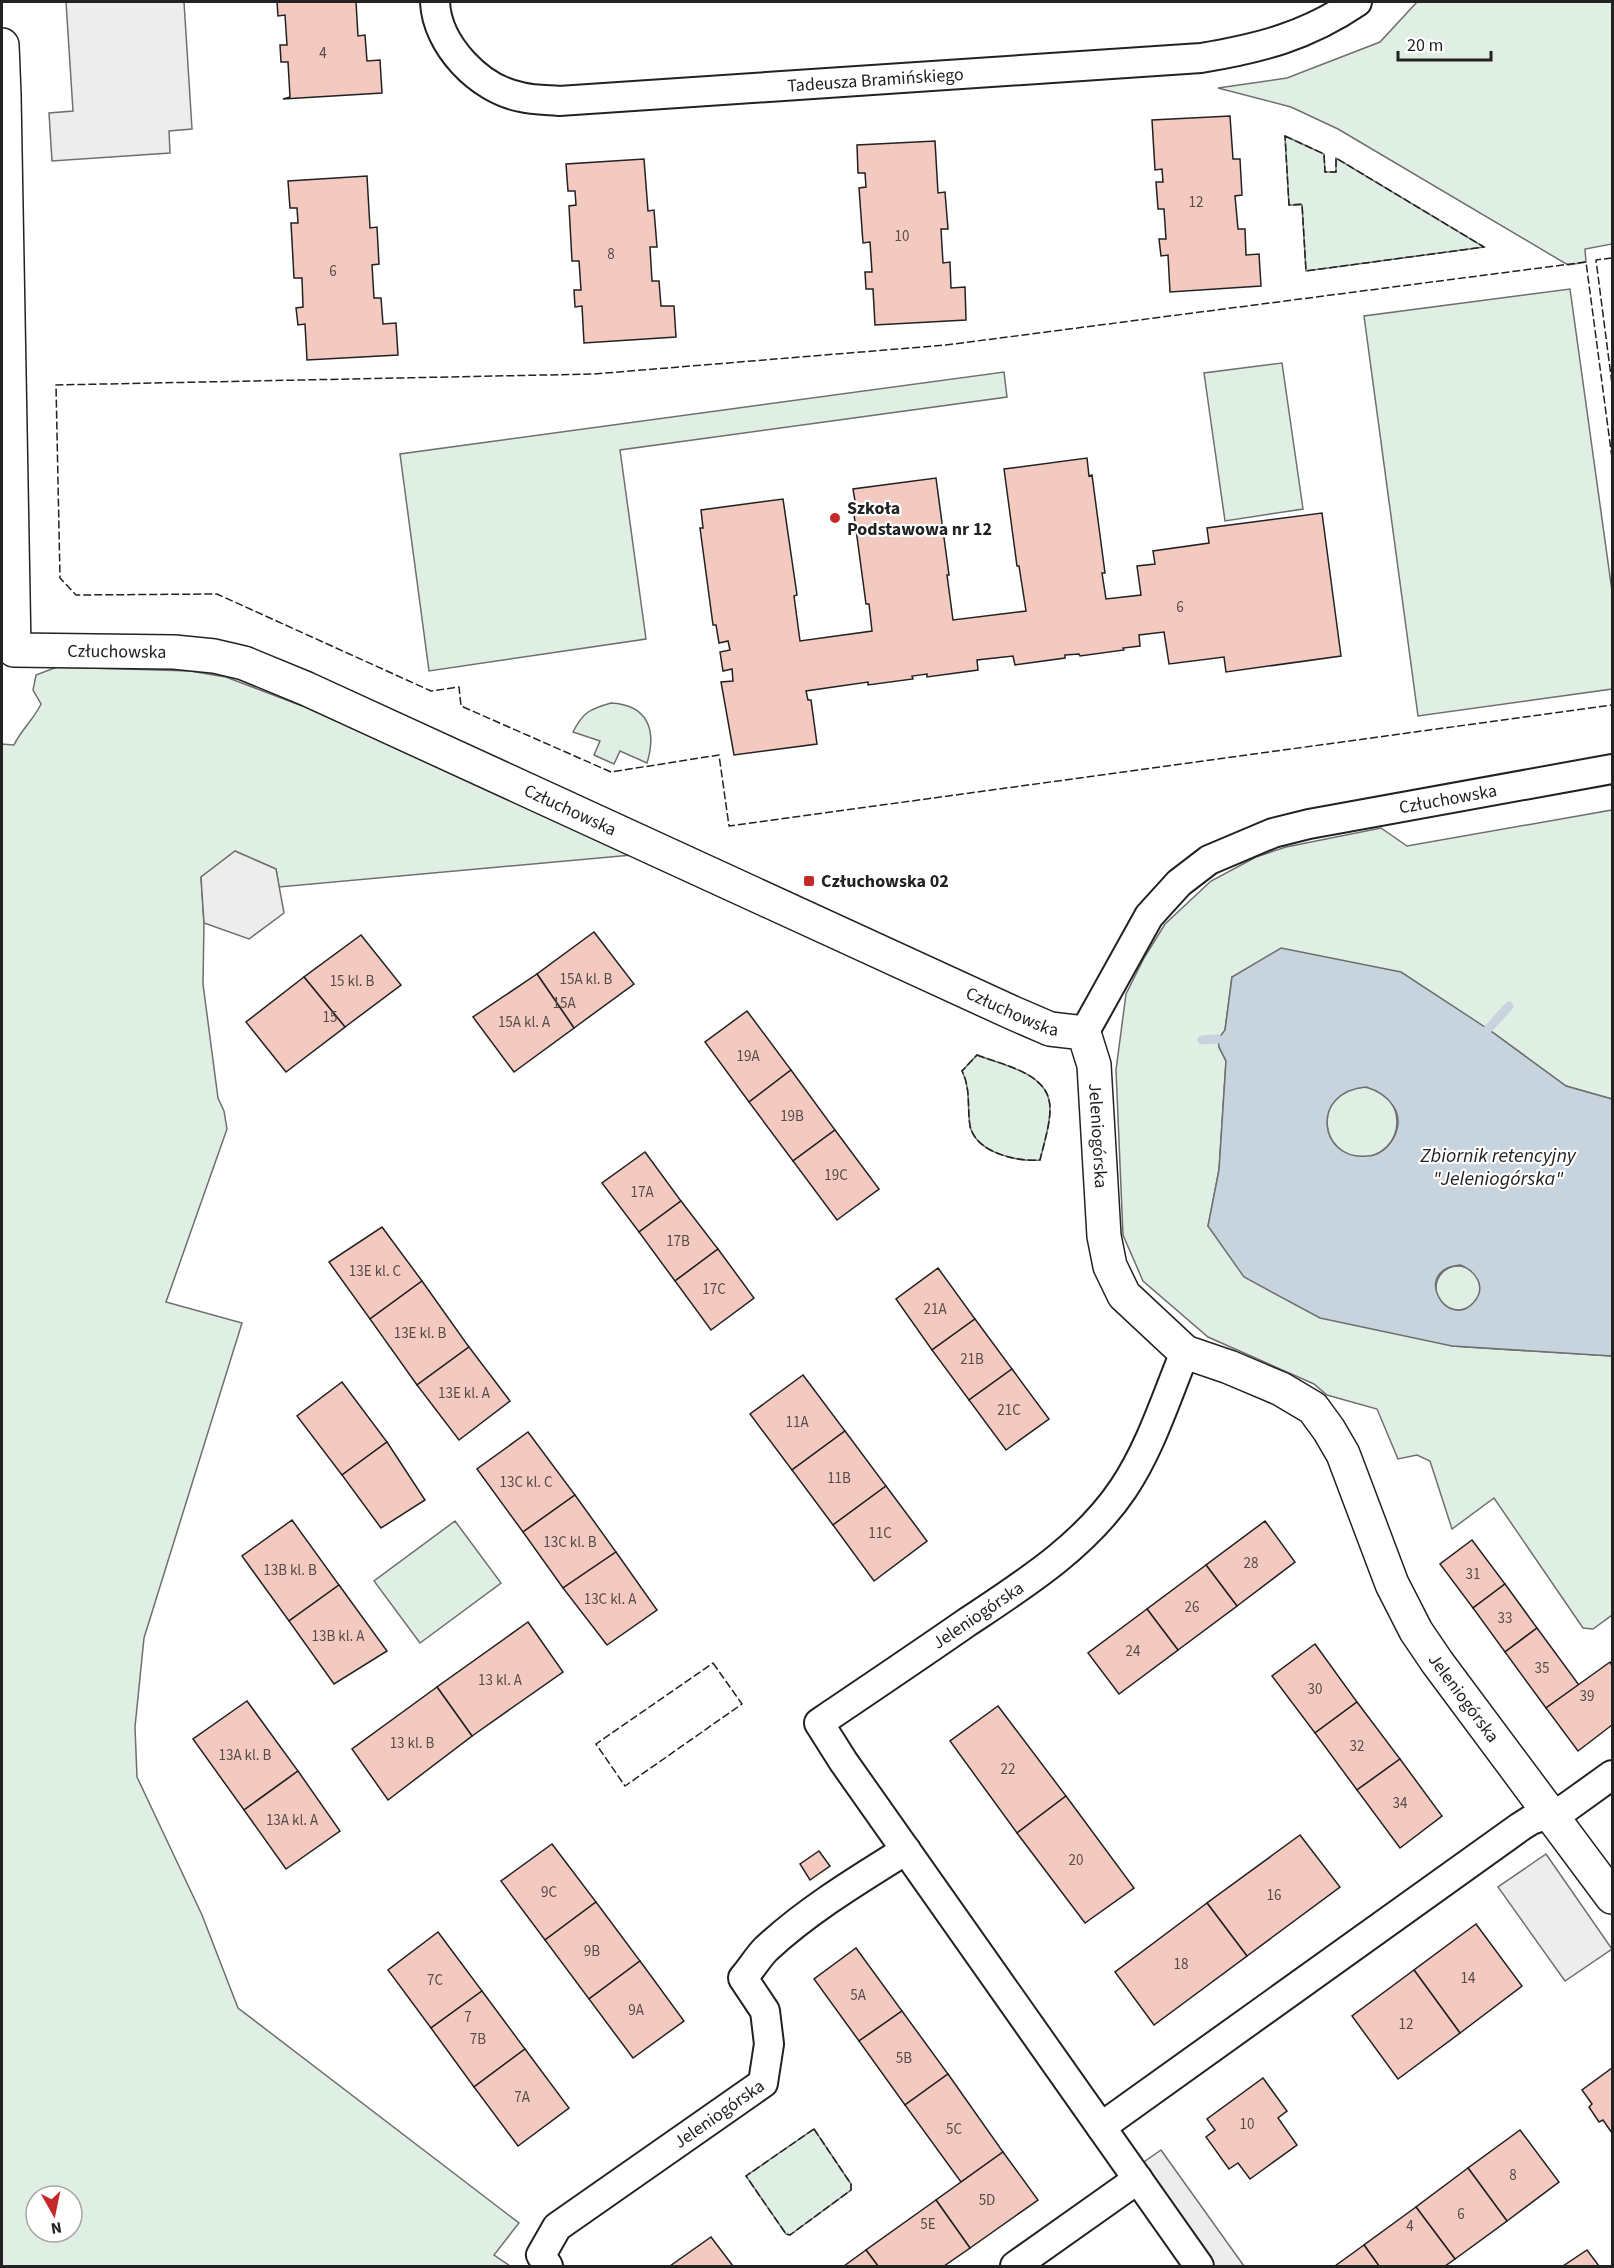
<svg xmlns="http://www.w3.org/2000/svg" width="1614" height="2268" viewBox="0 0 1614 2268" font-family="'Source Sans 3',sans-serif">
	<rect width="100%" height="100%" fill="#fff"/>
	<!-- green -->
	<g fill="#e0efe3" stroke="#6f6f6f" stroke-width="1.5" fill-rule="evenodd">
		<polygon points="1417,2 1612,2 1612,244 1585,249 1586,262 1568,265 1338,129 1291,107 1218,88 1287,78 1380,42"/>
		<polygon points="1285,136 1324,154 1325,172 1336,172 1336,158 1484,247 1306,271 1302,205 1289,205"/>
		<polygon points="1570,289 1612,591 1612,689 1418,716 1364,316"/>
		<polygon points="1282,363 1303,509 1225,521 1204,373"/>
		<polygon points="1004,372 1007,397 620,450 646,639 429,671 400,454"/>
		<path d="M57,667L190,671L226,677L305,707L632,855L279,887L276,869L235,851L201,877L204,923L203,984L218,1098L224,1111L227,1129L166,1302L242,1323L144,1638L135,1727L137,1777L202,1915L238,2008L519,2223L494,2255L510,2266H2V744L14,745C21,730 34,719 41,704L33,690L36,675ZM36,2196H72V2232H36Z"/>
		<path d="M611,703C648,705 657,730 647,763L620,751L614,764L594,755L600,741L573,732C583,712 590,709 611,703Z"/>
		<polygon points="1612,810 1612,1099 1566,1086 1488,1029 1232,977 1225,1030 1219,1047 1226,1061 1219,1170 1208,1226 1452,1346 1612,1356 1612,1615 1593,1629 1583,1628 1494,1498 1452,1529 1430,1461 1417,1455 1398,1459 1377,1409 1327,1395 1314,1384 1208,1337 1143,1281 1123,1235 1116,1070 1126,994 1144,958 1165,924 1211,881 1256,857 1286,847 1381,828 1407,846"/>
		<path d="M977,1055C1000,1064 1043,1072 1049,1100C1053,1116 1044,1143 1040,1160C1018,1162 976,1153 970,1126C967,1107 971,1089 962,1071Z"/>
		<circle cx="1362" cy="1122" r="35"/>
		<circle cx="1458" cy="1288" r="22"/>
		<polygon points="455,1521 501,1583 420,1643 374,1581"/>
		<polygon points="814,2129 851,2184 851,2190 790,2235 786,2234 746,2176"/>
	</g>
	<!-- parking -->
	<g fill="#ededed" stroke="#6f6f6f" stroke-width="1.5">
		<polygon points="66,2 184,2 192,129 169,131 170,153 52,161 49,113 73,111"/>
		<polygon points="235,851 276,869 284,913 249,939 204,923 201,877"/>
		<polygon points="1546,1854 1612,1949 1565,1981 1498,1887"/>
		<polygon points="1161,2150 1244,2266 1213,2266 1141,2164"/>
	</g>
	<!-- water -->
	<path fill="#c7d3dd" stroke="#6f6f6f" stroke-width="1.5" fill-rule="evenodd" d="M1281,948L1401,972L1488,1029L1566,1086L1612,1099V1356L1452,1346L1320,1318L1244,1277L1208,1226L1219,1170L1226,1061L1219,1047L1218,1039L1225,1030L1232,977ZM1366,1087C1389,1094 1407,1114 1393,1139C1388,1148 1378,1156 1367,1156C1319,1161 1309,1092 1366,1087ZM1460,1265C1476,1271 1487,1287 1474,1302C1448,1332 1410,1270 1460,1265Z"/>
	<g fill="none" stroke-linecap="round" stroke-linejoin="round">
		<!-- stream -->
		<g stroke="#c7d3dd" stroke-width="9">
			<polyline points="1488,1029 1509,1006"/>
			<polyline points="1202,1040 1218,1039"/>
		</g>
	</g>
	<!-- building -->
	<g fill="#f3c9c0" stroke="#222" stroke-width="1.5">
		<polygon points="277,2 363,2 356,2 358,36 365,35 367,61 380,60 382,93 283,99 290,97 288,62 281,62 280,45 287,45 285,15 278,16"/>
		<polygon points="1230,116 1233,159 1240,159 1242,195 1235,196 1238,229 1245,229 1246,255 1259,254 1261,286 1170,292 1168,255 1161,256 1159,239 1166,239 1164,209 1158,209 1156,182 1163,182 1162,169 1155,170 1152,120"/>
		<polygon points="935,141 938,193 945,192 948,229 941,229 943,263 950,262 951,288 965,287 966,320 875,325 873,289 866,289 865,272 872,272 870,242 863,243 859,188 866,187 865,173 858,173 857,145"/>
		<polygon points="644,159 648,211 654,210 657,247 650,247 652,281 659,281 661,306 674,306 676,337 584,343 582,306 575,307 574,290 581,290 579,261 572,261 569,206 576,205 575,191 568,191 566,164"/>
		<polygon points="367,176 370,228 377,227 379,264 372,265 374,298 381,298 383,324 396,323 398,355 307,360 305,324 298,325 296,308 303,307 302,278 294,278 291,223 298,223 297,208 290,208 288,181"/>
		<polygon points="1087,458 1089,476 1092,475 1105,573 1102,573 1106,599 1141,595 1137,566 1155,564 1153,551 1209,543 1207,528 1322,513 1341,656 1226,672 1224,657 1169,664 1164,632 1139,635 1140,646 1123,648 1124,650 1080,656 1079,654 1065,655 1065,658 1015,665 1013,656 977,660 978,670 927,677 927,674 912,676 913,679 868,685 868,682 806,691 808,700 811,700 817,744 734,755 721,682 733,681 732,669 723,671 720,652 730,650 728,641 719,643 716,625 713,625 700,528 703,528 701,510 783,499 797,595 794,596 800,641 872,631 869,604 866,604 853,507 856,507 853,489 936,478 949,575 947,575 953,620 1026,611 1019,566 1017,566 1004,469"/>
		<polygon points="594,932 634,984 574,1028 537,974"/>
		<polygon points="361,935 401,985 345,1027 304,977"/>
		<polygon points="537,974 574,1028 514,1072 473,1017"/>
		<polygon points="304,977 345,1027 286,1072 246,1022"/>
		<polygon points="747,1011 791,1070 749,1102 705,1042"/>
		<polygon points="791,1070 835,1130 793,1161 749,1102"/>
		<polygon points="835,1130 879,1189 837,1220 793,1161"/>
		<polygon points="645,1152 681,1201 639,1232 602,1183"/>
		<polygon points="681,1201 718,1249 675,1281 639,1232"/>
		<polygon points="382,1227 422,1281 370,1319 329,1262"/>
		<polygon points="718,1249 754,1298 711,1330 675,1281"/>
		<polygon points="938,1268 975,1319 932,1350 896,1299"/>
		<polygon points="422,1281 469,1347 417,1385 370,1319"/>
		<polygon points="975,1319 1012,1369 969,1400 932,1350"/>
		<polygon points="469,1347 510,1401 459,1440 417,1385"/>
		<polygon points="1012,1369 1049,1419 1006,1450 969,1400"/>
		<polygon points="803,1375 845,1431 792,1470 750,1414"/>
		<polygon points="342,1382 387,1442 342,1475 297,1416"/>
		<polygon points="845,1431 886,1486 833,1525 792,1470"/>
		<polygon points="528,1432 575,1495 523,1532 477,1469"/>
		<polygon points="387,1442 425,1500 381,1528 342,1475"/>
		<polygon points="886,1486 927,1541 874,1581 833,1525"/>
		<polygon points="575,1495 616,1552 563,1588 523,1532"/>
		<polygon points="292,1520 339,1585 289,1621 242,1556"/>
		<polygon points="1265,1521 1295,1562 1237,1606 1206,1565"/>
		<polygon points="1472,1540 1505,1584 1473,1608 1440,1564"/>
		<polygon points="616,1552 657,1610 607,1645 563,1588"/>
		<polygon points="1206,1565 1237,1606 1178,1650 1147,1609"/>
		<polygon points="1505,1584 1537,1628 1505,1652 1473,1608"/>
		<polygon points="339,1585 387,1651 334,1684 289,1621"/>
		<polygon points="1147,1609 1178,1650 1119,1694 1088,1653"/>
		<polygon points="528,1622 563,1672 472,1736 437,1687"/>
		<polygon points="1537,1628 1579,1685 1546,1708 1505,1652"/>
		<polygon points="1315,1644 1357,1702 1315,1733 1272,1676"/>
		<polygon points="1610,1662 1612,1666 1612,1725 1578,1751 1546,1708"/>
		<polygon points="437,1687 472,1736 388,1800 352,1749"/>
		<polygon points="247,1701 298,1771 244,1810 193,1739"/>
		<polygon points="1357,1702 1400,1759 1357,1790 1315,1733"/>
		<polygon points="998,1706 1066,1796 1017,1833 950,1741"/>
		<polygon points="1400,1759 1442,1816 1400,1848 1357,1790"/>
		<polygon points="298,1771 340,1831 286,1869 244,1810"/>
		<polygon points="1066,1796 1134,1888 1085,1923 1017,1833"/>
		<polygon points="1300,1835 1340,1887 1247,1956 1207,1903"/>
		<polygon points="552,1844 596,1902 545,1940 501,1881"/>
		<polygon points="819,1851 830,1866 810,1880 800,1864"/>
		<polygon points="596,1902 640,1961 589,1999 545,1940"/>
		<polygon points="1207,1903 1247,1956 1154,2025 1115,1972"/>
		<polygon points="1476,1924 1522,1986 1460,2033 1414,1970"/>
		<polygon points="438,1932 482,1991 431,2028 388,1970"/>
		<polygon points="856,1948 902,2011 859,2041 814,1979"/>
		<polygon points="640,1961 684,2021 633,2058 589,1999"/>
		<polygon points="1414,1970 1460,2033 1398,2079 1352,2016"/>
		<polygon points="482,1991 525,2049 474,2087 431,2028"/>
		<polygon points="902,2011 948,2074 905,2105 859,2041"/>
		<polygon points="525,2049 569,2108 518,2146 474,2087"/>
		<polygon points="1612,2068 1612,2133 1603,2120 1599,2122 1589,2107 1592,2104 1582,2090"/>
		<polygon points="948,2074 1003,2152 961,2182 905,2105"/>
		<polygon points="1263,2078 1287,2111 1278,2118 1297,2145 1250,2179 1238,2163 1229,2169 1206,2137 1215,2130 1207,2119"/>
		<polygon points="1520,2130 1559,2182 1507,2221 1468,2168"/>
		<polygon points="1003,2152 1038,2200 970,2248 936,2200"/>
		<polygon points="1468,2168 1507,2221 1455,2259 1416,2207"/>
		<polygon points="936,2200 970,2248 944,2266 878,2266 866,2250"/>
		<polygon points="1416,2207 1455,2259 1445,2266 1379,2266 1364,2245"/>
		<polygon points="711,2237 733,2266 670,2266"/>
		<polygon points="1364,2245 1379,2266 1335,2266"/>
		<polygon points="866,2250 878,2266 844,2266"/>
		<polygon points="1587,2250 1599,2266 1563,2266"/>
	</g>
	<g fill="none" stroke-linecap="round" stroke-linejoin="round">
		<defs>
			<g id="minor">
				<path id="s1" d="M435,2C437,45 479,89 521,97C533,100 547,100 559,101L1201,58C1261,48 1307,36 1357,2"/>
				<path id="s2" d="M1084,1033L1149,916L1179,883L1209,860L1273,833L1309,824L1612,769"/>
				<path d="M1185,1352C1166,1398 1151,1447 1123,1489C1084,1547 1023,1585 966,1623C917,1657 868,1690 819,1723L843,1761L1199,2266"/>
				<polyline points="1101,2127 1520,1827 1531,1820 1566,1808 1612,1775"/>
				<path id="s3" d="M548,2266L541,2255L557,2227L763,2083L769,2044L765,2011L743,1978C751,1969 758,1957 766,1949C808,1910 858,1880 906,1850"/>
				<polyline points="1015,2266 1138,2179"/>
			</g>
			<g id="tertiary">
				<path id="s4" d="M2,45L4,95L14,650L174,652L214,656L244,663L307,689L1013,1013L1050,1029L1084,1033L1094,1065L1104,1236L1110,1266L1124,1295L1185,1352L1229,1367L1281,1389L1313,1408L1329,1430L1343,1454L1392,1584L1416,1631L1437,1662L1612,1897"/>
			</g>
		</defs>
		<!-- minor casing -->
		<use href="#minor" stroke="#222" stroke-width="32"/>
		<!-- tertiary casing -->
		<use href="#tertiary" stroke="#222" stroke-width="36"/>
		<!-- minor -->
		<use href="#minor" stroke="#fff" stroke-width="28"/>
		<!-- tertiary -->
		<use href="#tertiary" stroke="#fff" stroke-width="33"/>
		<!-- fence -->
		<g stroke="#222" stroke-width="1.5" stroke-dasharray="8 3" stroke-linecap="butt">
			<polygon points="1285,136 1324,154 1325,172 1336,172 1336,158 1484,247 1306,271 1302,204 1289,205"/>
			<polyline points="1612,258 1596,260 1612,384"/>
			<polyline points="1612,458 1586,262 946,345 594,374 56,385 60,578 76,595 217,594 431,691 459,687 461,706 611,772 719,755 729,826 1612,705"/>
			<path d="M977,1055C1000,1064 1043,1072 1049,1100C1053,1116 1044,1143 1040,1160C1018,1162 976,1153 970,1126C967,1107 971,1089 962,1071Z"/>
			<polygon points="713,1663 742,1704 625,1786 596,1744"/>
			<polygon points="814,2129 851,2184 851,2190 790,2235 786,2234 746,2176"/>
		</g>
	</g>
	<!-- markers -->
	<g fill="#c62828" stroke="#fff" stroke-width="2">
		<circle cx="835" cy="518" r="6"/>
		<rect x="803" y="875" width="12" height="12" rx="3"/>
	</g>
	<g text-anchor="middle" stroke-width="4.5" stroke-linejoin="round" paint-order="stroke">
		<!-- number labels -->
		<g font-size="15" fill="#564c4a">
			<text x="323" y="58">4</text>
			<text x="1196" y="207">12</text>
			<text x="902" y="241">10</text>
			<text x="611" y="259">8</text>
			<text x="333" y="276">6</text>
			<text x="1180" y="612">6</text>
			<text x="586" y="984">15A kl. B</text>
			<text x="352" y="986">15 kl. B</text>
			<text x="564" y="1008">15A</text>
			<text x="330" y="1022">15</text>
			<text x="524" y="1027">15A kl. A</text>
			<text x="748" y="1061">19A</text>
			<text x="792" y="1121">19B</text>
			<text x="836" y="1180">19C</text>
			<text x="642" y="1197">17A</text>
			<text x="678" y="1246">17B</text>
			<text x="375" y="1276">13E kl. C</text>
			<text x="714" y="1294">17C</text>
			<text x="935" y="1314">21A</text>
			<text x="420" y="1338">13E kl. B</text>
			<text x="972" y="1364">21B</text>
			<text x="464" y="1398">13E kl. A</text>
			<text x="1009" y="1415">21C</text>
			<text x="797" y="1427">11A</text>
			<text x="839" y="1483">11B</text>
			<text x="526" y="1487">13C kl. C</text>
			<text x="880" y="1538">11C</text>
			<text x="570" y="1547">13C kl. B</text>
			<text x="1251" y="1568">28</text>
			<text x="290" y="1575">13B kl. B</text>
			<text x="1473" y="1579">31</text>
			<text x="610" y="1604">13C kl. A</text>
			<text x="1192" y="1612">26</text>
			<text x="1505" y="1623">33</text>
			<text x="338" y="1641">13B kl. A</text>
			<text x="1133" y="1656">24</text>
			<text x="1542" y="1673">35</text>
			<text x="500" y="1685">13 kl. A</text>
			<text x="1315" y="1694">30</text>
			<text x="1587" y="1701">39</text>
			<text x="412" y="1748">13 kl. B</text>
			<text x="1357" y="1751">32</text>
			<text x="245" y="1760">13A kl. B</text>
			<text x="1008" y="1774">22</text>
			<text x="1400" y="1808">34</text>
			<text x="292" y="1825">13A kl. A</text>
			<text x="1076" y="1865">20</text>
			<text x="549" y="1897">9C</text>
			<text x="1274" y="1900">16</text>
			<text x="592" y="1956">9B</text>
			<text x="1181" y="1969">18</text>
			<text x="1468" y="1983">14</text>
			<text x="435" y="1985">7C</text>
			<text x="858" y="2000">5A</text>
			<text x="636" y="2015">9A</text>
			<text x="468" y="2022">7</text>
			<text x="1406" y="2029">12</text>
			<text x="478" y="2044">7B</text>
			<text x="904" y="2063">5B</text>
			<text x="522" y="2102">7A</text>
			<text x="1247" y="2129">10</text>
			<text x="954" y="2134">5C</text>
			<text x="1513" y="2180">8</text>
			<text x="987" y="2205">5D</text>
			<text x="1461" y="2219">6</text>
			<text x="928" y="2229">5E</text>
			<text x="1410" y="2231">4</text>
		</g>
		<!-- street labels -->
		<g font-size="18" fill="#222" stroke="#fff">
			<text dy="6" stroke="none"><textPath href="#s1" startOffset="492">Tadeusza Bramińskiego</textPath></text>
			<text dy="6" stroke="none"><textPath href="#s4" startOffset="708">Człuchowska</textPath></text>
			<text dy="6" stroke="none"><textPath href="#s2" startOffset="464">Człuchowska</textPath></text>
			<text dy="6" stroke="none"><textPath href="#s4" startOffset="1194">Człuchowska</textPath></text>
			<text dy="6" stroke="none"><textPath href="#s4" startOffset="1680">Człuchowska</textPath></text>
			<text dy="6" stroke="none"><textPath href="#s4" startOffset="1860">Jeleniogórska</textPath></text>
			<text transform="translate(978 1615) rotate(-34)" y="6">Jeleniogórska</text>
			<text dy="6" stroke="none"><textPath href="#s4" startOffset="2576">Jeleniogórska</textPath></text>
			<text dy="6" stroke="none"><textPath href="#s3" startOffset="243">Jeleniogórska</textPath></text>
		</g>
		<!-- poi labels -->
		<g font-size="18" font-weight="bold" fill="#222" stroke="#fff" text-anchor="start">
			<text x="847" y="514">Szkoła<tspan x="847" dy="21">Podstawowa nr 12</tspan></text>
			<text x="821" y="887">Człuchowska 02</text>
		</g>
		<!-- water labels -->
		<g font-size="20" font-style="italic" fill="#222" stroke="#fff">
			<text x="1498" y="1162">Zbiornik retencyjny<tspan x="1498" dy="23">"Jeleniogórska"</tspan></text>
		</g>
	</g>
	<!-- border -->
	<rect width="1614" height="2268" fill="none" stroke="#222222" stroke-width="6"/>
	<!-- north arrow -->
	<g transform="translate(54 2214) rotate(171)"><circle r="28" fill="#ffffff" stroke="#a7a7a7" stroke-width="1.5"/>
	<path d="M0-4.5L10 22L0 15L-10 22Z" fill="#c62828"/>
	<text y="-9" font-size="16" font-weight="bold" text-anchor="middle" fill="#222222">N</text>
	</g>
	<!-- scale -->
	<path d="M1398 51v9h93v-9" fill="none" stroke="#222222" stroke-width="3"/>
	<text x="1407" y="51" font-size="18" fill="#222222" stroke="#ffffff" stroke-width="4.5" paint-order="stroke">20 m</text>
</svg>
